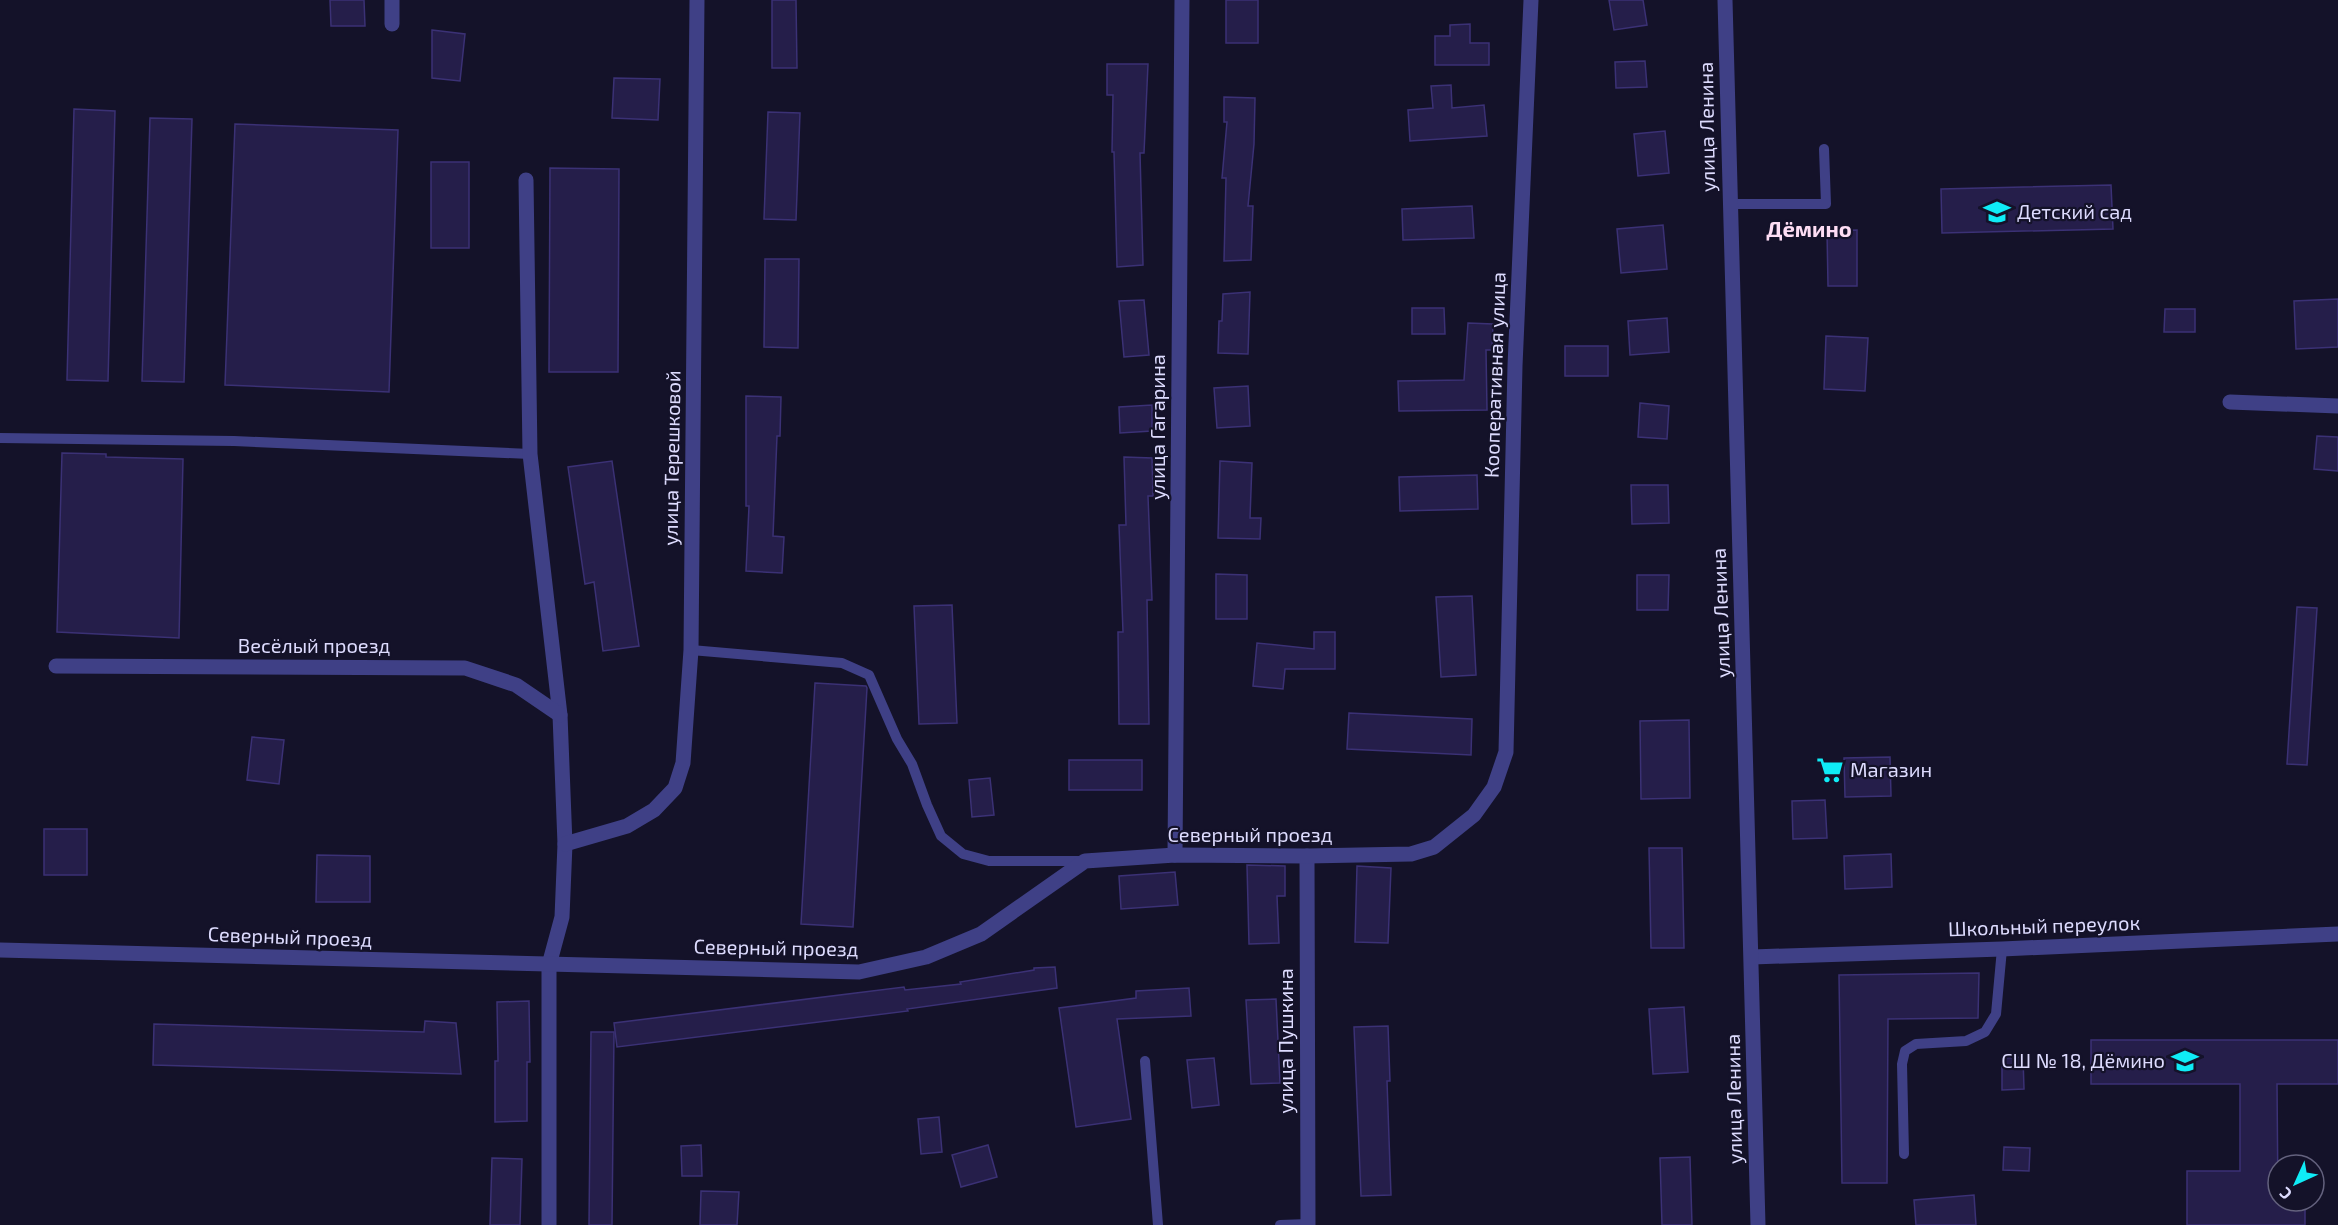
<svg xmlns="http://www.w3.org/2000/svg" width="2338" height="1225" viewBox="0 0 2338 1225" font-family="'Exo 2',sans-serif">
	<rect width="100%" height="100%" fill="#141229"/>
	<!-- building -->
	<g fill="#251e4a" stroke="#3b3175" stroke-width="1.5">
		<polygon points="330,0 364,0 365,26 331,26"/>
		<polygon points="772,0 796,0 797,68 772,68"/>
		<rect x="1226" y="0" width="32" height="43"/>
		<polygon points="1609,0 1643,0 1647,25 1614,30"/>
		<polygon points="1470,24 1470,43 1489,43 1489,65 1435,65 1435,36 1450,36 1450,25"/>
		<polygon points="432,30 465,34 460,81 432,78"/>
		<polygon points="1645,61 1647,87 1616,88 1615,62"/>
		<polygon points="1107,64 1148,64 1144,153 1140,153 1143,265 1117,267 1114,152 1112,152 1113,95 1107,95"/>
		<polygon points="614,78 660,79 658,120 612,118"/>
		<polygon points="1451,85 1452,108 1484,105 1487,136 1410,141 1408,110 1433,108 1431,86"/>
		<polygon points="1224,97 1255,98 1254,144 1248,206 1253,206 1251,260 1224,261 1226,178 1222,178 1227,122 1224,122"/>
		<polygon points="74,109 115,111 108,381 67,380"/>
		<polygon points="768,112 800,113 796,220 764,219"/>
		<polygon points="150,118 192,119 184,382 142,381"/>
		<polygon points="235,124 398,130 389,392 225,385"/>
		<polygon points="1665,131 1669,173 1638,176 1634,134"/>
		<rect x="431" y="162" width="38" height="86"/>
		<polygon points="550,168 619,169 618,372 549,372"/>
		<polygon points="2111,185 2113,229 1942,233 1941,189"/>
		<polygon points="1472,206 1474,238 1403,240 1402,209"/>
		<polygon points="1663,225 1667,269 1621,273 1617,229"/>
		<polygon points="1857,230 1857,286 1828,286 1827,231"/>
		<polygon points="765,259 799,259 798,348 764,347"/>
		<polygon points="1250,292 1248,354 1218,353 1219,321 1222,321 1223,294"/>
		<polygon points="2338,299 2338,347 2296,349 2294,301"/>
		<polygon points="1144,300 1149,355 1124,357 1119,301"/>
		<polygon points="1412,308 1444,308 1445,334 1412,334"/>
		<polygon points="2165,309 2195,309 2195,332 2164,332"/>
		<polygon points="1667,318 1669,352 1630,355 1628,321"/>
		<polygon points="1468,323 1493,324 1492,350 1486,350 1487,410 1399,411 1398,381 1464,380"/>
		<polygon points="1826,336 1868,338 1865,391 1824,389"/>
		<rect x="1565" y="346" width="43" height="30"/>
		<polygon points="1248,386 1250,426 1217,428 1214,388"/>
		<polygon points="746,396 781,397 780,436 777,436 773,536 784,537 782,573 746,571 749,506 746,506"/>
		<polygon points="1640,403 1669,406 1667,439 1638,437"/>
		<polygon points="1152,405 1152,431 1120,433 1119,407"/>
		<polygon points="2317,436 2338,437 2338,471 2314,469"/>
		<polygon points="62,453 106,454 106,457 183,459 179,638 57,632"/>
		<polygon points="1124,457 1152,458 1153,496 1148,496 1152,600 1147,600 1149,724 1119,724 1118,632 1123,632 1119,525 1126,525"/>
		<polygon points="612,461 639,646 603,651 594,582 585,584 568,467"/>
		<polygon points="1220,461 1252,463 1250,518 1261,518 1260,539 1218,538"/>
		<polygon points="1477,475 1478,509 1400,511 1399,477"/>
		<polygon points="1631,485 1668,485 1669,523 1632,524"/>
		<polygon points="1216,574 1247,575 1247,619 1216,619"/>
		<polygon points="1637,575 1669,575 1668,610 1637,610"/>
		<polygon points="1472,596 1476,675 1441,677 1436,597"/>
		<polygon points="952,605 957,723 919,724 914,606"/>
		<polygon points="2297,607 2317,608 2307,765 2287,764"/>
		<polygon points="1314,632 1335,632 1335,669 1285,669 1283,689 1253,686 1257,643 1314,649"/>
		<polygon points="815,683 866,686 867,688 853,927 801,924"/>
		<polygon points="1349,713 1472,719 1471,755 1347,749"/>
		<polygon points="1689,720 1690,798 1641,799 1640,721"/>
		<polygon points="252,737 284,740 279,784 247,780"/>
		<polygon points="1890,757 1891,796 1845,797 1844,758"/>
		<rect x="1069" y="760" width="73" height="30"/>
		<polygon points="990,778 994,815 972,817 969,780"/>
		<polygon points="1825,800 1827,838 1793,839 1792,801"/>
		<rect x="44" y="829" width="43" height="46"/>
		<polygon points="1649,848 1682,848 1684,948 1651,948"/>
		<polygon points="1891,854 1892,887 1845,889 1844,856"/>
		<polygon points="317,855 370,856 370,902 316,902"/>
		<polygon points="1247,865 1285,866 1285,896 1277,896 1279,943 1249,944"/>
		<polygon points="1357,866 1391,868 1388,943 1355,942"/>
		<polygon points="1175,872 1178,905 1121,909 1119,876"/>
		<polygon points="1055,967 1057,988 907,1009 908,1011 617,1047 614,1023 904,987 905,990 961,984 960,982 1034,970 1034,968"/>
		<polygon points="1979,973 1978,1018 1888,1019 1887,1183 1842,1183 1839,975"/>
		<polygon points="1189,988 1191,1016 1117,1019 1131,1119 1076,1127 1059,1008 1136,998 1136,991"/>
		<polygon points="1276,999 1280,1083 1251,1084 1246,1000"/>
		<polygon points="529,1001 530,1062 527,1062 527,1121 495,1122 495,1061 498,1061 497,1002"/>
		<polygon points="1684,1007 1688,1072 1653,1074 1649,1009"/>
		<polygon points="425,1021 456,1023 461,1074 153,1065 154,1024 424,1032"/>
		<polygon points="1388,1026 1390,1081 1387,1081 1391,1195 1361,1196 1354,1027"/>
		<polygon points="591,1032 614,1032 612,1225 589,1225"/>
		<polygon points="2091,1040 2338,1040 2338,1084 2277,1084 2278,1201 2305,1201 2305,1225 2187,1225 2187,1171 2240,1171 2240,1084 2091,1084"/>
		<polygon points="2023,1057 2024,1089 2002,1090 2002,1058"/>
		<polygon points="1214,1058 1219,1105 1192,1108 1187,1060"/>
		<polygon points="939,1117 942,1152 921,1154 918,1119"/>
		<polygon points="701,1145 702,1176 682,1176 681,1146"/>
		<polygon points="988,1145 997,1177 961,1187 952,1155"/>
		<polygon points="2004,1147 2030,1148 2029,1171 2003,1170"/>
		<polygon points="1690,1157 1692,1225 1662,1225 1660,1158"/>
		<polygon points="492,1158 522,1159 520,1225 490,1225"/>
		<polygon points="701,1191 739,1192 737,1225 700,1225"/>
		<polygon points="1974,1195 1976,1225 1916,1225 1914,1200"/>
	</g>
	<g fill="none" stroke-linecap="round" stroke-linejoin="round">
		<!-- service -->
		<g stroke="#3f4086" stroke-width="10">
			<polyline points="1730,204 1826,204 1824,149"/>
			<polyline points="0,438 234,441 530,454"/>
			<polyline points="691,650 842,663 869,675 897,739 912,764 927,805 941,836 963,854 989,861 1085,861"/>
			<polyline points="1145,1061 1158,1225"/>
			<polyline points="1904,1154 1902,1064 1905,1051 1916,1044 1966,1041 1985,1032 1996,1014 2002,949"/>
			<polyline points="1280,1225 1308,1224"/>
		</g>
		<!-- minor -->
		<g stroke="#3f4086" stroke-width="15">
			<polyline points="392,24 392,0"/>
			<polyline points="526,180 530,454 560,715 565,844 562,917 549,965 549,1225"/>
			<polyline points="2230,402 2338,406"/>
			<polyline points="56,666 465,668 516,685 560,715"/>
			<polyline points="565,844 627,826 654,810 675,788 683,763 691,650 697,0"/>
			<polyline points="1175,855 1182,0"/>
			<polyline points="1307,856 1308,1225"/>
			<polyline points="0,950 859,972 926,957 981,934 1085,861 1175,855 1307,856 1411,854 1434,847 1474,815 1494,787 1506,752 1515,366 1531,0"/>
			<polyline points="1752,957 2002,949 2338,934"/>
		</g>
		<!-- tertiary -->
		<polyline stroke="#3f4086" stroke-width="15" points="1725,0 1758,1225"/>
	</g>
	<!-- icons -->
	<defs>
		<symbol id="school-bare" viewBox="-9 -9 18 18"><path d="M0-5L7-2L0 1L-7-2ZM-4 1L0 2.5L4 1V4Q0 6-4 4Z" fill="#0fecf6" stroke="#141229" stroke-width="2.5" paint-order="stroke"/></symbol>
		<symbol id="supermarket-bare" viewBox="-9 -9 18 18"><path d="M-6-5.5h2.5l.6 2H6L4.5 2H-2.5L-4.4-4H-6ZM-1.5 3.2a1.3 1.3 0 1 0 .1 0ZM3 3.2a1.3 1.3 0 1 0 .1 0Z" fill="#0fecf6" stroke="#141229" stroke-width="2.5" paint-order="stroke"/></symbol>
	</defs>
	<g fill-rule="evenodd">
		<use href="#school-bare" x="1978" y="193" width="38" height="38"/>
		<use href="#supermarket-bare" x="1811" y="751" width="38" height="38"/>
		<use href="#school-bare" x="2166" y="1042" width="38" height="38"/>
	</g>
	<g text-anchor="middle" stroke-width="4.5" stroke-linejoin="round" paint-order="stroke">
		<!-- street labels -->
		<g font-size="20" fill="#dddbfe" stroke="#141229">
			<text transform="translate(1707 127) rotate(-91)" y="7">улица Ленина</text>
			<text transform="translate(1495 375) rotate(-88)" y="7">Кооперативная улица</text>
			<text transform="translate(1158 427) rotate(-90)" y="7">улица Гагарина</text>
			<text transform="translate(672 458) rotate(-89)" y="7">улица Терешковой</text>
			<text transform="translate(1721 613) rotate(-92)" y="7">улица Ленина</text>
			<text x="314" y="653">Весёлый проезд</text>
			<text x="1250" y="842">Северный проезд</text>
			<text transform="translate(2044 926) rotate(-2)" y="7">Школьный переулок</text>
			<text transform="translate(290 937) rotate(2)" y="7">Северный проезд</text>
			<text transform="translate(776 948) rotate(1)" y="7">Северный проезд</text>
			<text transform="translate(1286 1041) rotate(-90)" y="7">улица Пушкина</text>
			<text transform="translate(1734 1099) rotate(-91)" y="7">улица Ленина</text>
		</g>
		<!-- poi labels -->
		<g font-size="20" fill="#dddbfe" stroke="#141229" text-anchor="start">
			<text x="2017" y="219">Детский сад</text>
			<text x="1850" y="777">Магазин</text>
			<text x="2165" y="1068" text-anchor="end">СШ № 18, Дёмино</text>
		</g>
		<!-- quarter labels -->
		<g font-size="22" font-weight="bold" fill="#feddf4" stroke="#141229">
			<text x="1809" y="237">Дёмино</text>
		</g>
	</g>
	<!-- north arrow -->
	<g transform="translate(2296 1183) rotate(225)"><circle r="28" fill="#141229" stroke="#64627e" stroke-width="1.5"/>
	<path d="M0-4.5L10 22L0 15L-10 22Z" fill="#0fecf6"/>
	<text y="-9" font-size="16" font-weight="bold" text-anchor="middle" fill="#dddbfe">С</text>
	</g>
</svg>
